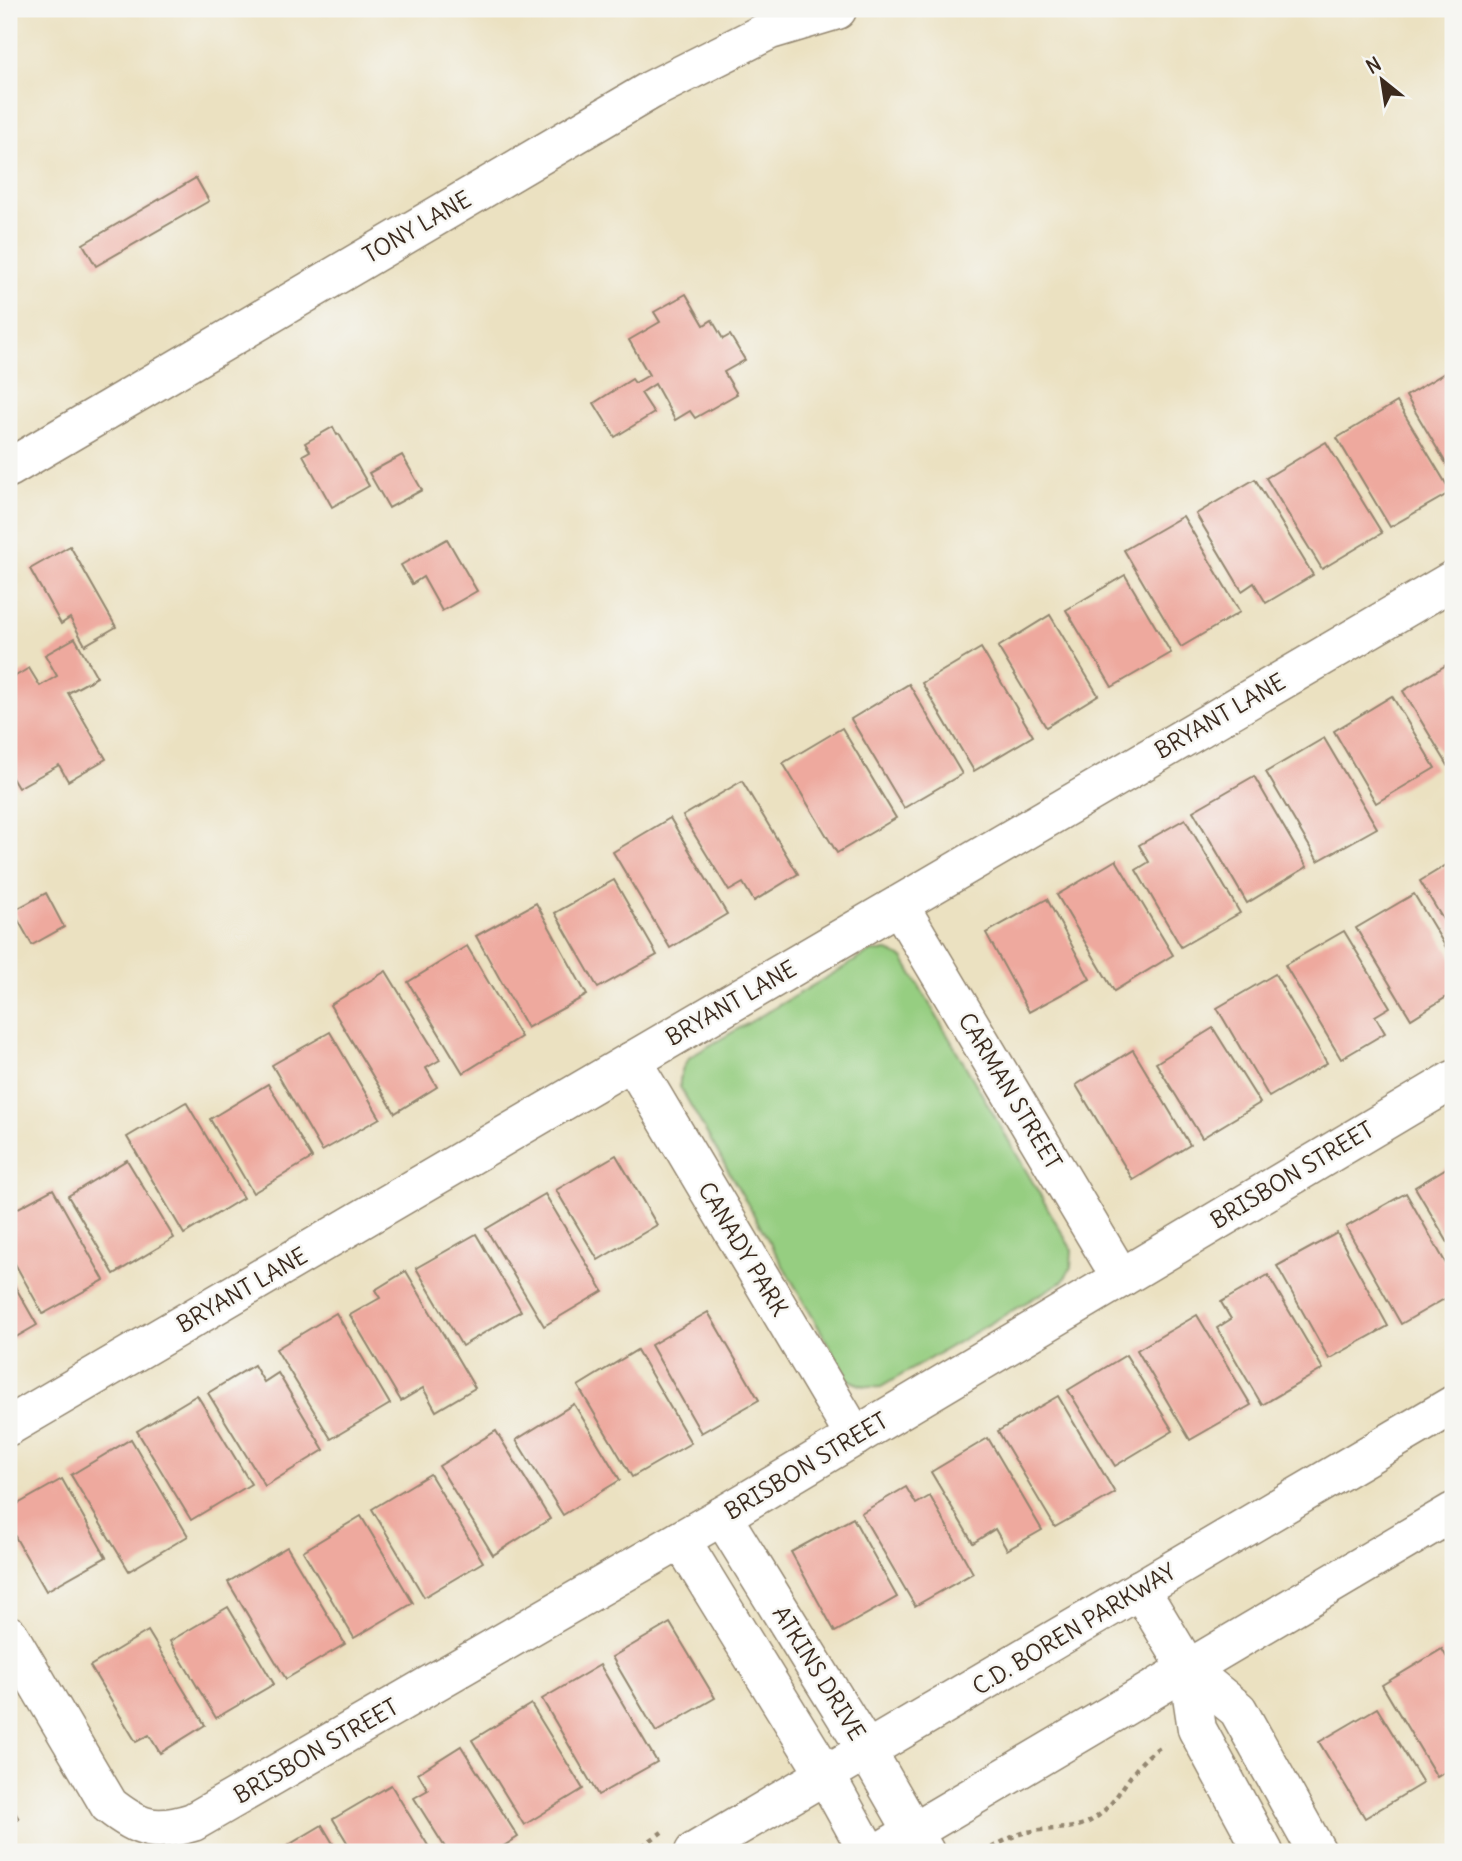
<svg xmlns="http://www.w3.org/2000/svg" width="1462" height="1861" viewBox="0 0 1462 1861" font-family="Delius,sans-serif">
	<rect width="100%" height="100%" fill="#f6f6f2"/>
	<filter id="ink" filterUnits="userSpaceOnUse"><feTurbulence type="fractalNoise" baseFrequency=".0143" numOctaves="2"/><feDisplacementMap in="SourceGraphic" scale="14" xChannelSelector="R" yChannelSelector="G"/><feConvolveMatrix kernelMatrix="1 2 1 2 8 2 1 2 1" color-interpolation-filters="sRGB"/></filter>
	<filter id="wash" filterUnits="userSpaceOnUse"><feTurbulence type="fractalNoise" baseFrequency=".00686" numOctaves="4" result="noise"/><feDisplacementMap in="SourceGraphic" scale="28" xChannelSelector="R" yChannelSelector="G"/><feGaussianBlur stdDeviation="1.57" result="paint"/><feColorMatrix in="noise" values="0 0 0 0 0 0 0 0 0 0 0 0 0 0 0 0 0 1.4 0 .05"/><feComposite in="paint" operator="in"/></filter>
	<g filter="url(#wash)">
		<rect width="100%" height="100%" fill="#ebe1c1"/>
		<!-- green -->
		<path fill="#96ce81" stroke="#687c50" stroke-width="2" d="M872,951H888L903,958L1072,1250L1071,1267L1063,1281L881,1387C869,1388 860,1386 849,1380L680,1087C679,1075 682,1066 690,1057Z"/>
		<g id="blocks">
			<!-- building -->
			<g fill="#eea99e">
				<polygon points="1445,9 1453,9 1453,23"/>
				<polygon points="196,178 209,201 96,266 83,244"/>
				<polygon points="686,294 704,325 712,320 723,339 730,335 745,360 724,372 737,394 695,418 690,411 675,420 655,384 641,393 654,413 615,437 594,403 632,379 635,383 649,375 629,340 660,322 654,312"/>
				<polygon points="1453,368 1453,475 1406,396"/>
				<polygon points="1397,402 1451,492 1390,527 1337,438"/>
				<polygon points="333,427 337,435 339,434 369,486 332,507 303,455 310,451 305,443"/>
				<polygon points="1326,442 1382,533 1322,569 1266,478"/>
				<polygon points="402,455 422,490 389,508 369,473"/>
				<polygon points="1255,479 1313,575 1266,603 1254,583 1242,591 1196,514"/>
				<polygon points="1183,516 1240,612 1181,647 1124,550"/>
				<polygon points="447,539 477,591 442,611 423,577 412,584 401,565"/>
				<polygon points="70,546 116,627 85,645 70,618 61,624 30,569"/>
				<polygon points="1125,575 1171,653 1112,687 1066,610"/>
				<polygon points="1050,615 1098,695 1046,727 998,647"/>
				<polygon points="75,638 97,677 68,693 106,759 68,781 59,765 18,788 9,773 9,680 29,668 40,686 57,676 45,655"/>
				<polygon points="981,648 1033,736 974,771 922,683"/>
				<polygon points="1453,661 1453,764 1449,767 1403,691"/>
				<polygon points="909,684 962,774 904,808 851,719"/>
				<polygon points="1392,696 1435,768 1376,803 1334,731"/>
				<polygon points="842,728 896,818 837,853 783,763"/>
				<polygon points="1324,738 1377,828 1318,861 1266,772"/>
				<polygon points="1254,776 1307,867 1247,903 1193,811"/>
				<polygon points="742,781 798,874 754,901 743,883 729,891 683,816"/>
				<polygon points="670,818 727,914 670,948 613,852"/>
				<polygon points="1185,819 1240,913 1181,947 1136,870 1149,862 1139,845"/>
				<polygon points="1116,860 1173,955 1114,991 1057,895"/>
				<polygon points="1453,861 1453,936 1420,881"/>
				<polygon points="614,880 657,955 598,988 555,913"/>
				<polygon points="46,893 64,927 32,945 13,911"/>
				<polygon points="1414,894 1453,959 1453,993 1411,1019 1356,928"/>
				<polygon points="1047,899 1090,979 1029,1012 986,933"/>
				<polygon points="536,903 587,995 527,1028 476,936"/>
				<polygon points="1344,931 1390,1007 1375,1016 1385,1033 1341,1059 1285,965"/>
				<polygon points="467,946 521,1037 463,1073 408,982"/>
				<polygon points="386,971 440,1060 426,1068 437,1087 395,1113 330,1005"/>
				<polygon points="1275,974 1327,1063 1269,1097 1217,1008"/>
				<polygon points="1213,1028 1260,1103 1202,1138 1156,1063"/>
				<polygon points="330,1032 380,1118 322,1151 272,1065"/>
				<polygon points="1133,1050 1190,1145 1133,1180 1076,1085"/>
				<polygon points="268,1084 312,1158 253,1193 210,1119"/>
				<polygon points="186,1102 243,1198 184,1234 127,1137"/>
				<polygon points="616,1155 657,1225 598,1260 556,1190"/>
				<polygon points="127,1160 174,1238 114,1274 68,1196"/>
				<polygon points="1453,1164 1453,1251 1415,1187"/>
				<polygon points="53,1189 104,1280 43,1314 9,1253 9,1213"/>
				<polygon points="1406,1193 1453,1276 1453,1294 1401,1324 1346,1227"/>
				<polygon points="545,1194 603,1291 544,1326 486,1229"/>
				<polygon points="1337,1233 1388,1326 1329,1359 1277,1266"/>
				<polygon points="476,1234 521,1311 462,1346 416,1268"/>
				<polygon points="406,1271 475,1388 436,1411 423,1388 401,1401 350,1315 380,1298 375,1290"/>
				<polygon points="1268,1275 1323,1369 1262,1405 1217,1328 1231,1319 1221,1302"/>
				<polygon points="9,1276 37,1325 9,1341"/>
				<polygon points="708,1312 759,1400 701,1433 651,1345"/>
				<polygon points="336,1313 390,1404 331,1439 276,1349"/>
				<polygon points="1197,1315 1251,1405 1190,1440 1137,1350"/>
				<polygon points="637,1350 691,1443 632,1477 578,1386"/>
				<polygon points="1126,1355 1173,1431 1115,1466 1068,1390"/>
				<polygon points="254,1365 264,1382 278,1373 324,1450 265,1486 208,1393"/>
				<polygon points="197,1395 251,1484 191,1520 137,1431"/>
				<polygon points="1058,1396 1115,1493 1055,1527 998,1431"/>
				<polygon points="574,1404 620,1480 563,1515 516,1440"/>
				<polygon points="496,1431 550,1519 493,1555 439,1466"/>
				<polygon points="988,1438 1042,1530 1007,1550 995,1529 973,1543 931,1472"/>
				<polygon points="131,1439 188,1536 129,1571 71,1475"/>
				<polygon points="430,1474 483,1562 424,1597 372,1509"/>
				<polygon points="62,1479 106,1557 46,1591 9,1526 9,1509"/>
				<polygon points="906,1487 916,1504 930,1496 973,1573 915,1606 861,1513"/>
				<polygon points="361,1516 413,1603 354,1638 303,1551"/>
				<polygon points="853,1518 897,1597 835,1632 791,1552"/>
				<polygon points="287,1547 345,1644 286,1679 228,1582"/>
				<polygon points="228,1607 274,1684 216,1718 170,1641"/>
				<polygon points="670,1623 715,1698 656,1732 612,1657"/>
				<polygon points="148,1631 205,1725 160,1753 149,1735 136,1742 90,1666"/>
				<polygon points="1442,1649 1453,1668 1453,1767 1437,1777 1382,1685"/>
				<polygon points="600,1665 657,1762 598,1795 542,1699"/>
				<polygon points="531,1704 583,1789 524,1825 472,1740"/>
				<polygon points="1377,1708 1423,1783 1365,1818 1319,1742"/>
				<polygon points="461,1746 518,1837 494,1852 448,1852 414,1798 428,1790 418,1773"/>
				<polygon points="391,1785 432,1852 353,1852 333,1819"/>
				<polygon points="9,1802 19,1819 9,1825"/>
				<polygon points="322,1825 338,1852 277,1852"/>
			</g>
		</g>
	</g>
	<g filter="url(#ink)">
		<use href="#blocks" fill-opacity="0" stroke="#938670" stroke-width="2"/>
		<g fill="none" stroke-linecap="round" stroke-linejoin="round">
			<defs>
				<g id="minor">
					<polyline points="9,468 651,90 770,30 837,10"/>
					<polyline points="899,905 1121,1278"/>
					<polyline points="632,1061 855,1437"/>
					<polyline points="9,1426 1453,580"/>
					<polyline points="722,1516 867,1751 925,1852"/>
					<polyline points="681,1540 825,1774 868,1852"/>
					<polyline points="1140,1589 1188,1669 1238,1710 1317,1852"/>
					<path d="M9,1635L109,1805C139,1829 155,1834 193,1822L722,1516L1453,1080"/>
					<polyline points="1188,1669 1197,1729 1264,1852"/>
					<polyline points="694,1852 1453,1405"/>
					<polyline points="879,1852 1453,1512"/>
				</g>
			</defs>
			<!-- minor casing -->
			<use href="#minor" stroke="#938670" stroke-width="41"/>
			<!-- path -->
			<g stroke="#938670" stroke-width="4.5" stroke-dasharray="5 5" stroke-linecap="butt">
				<polyline points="634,1852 662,1832"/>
				<path d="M983,1852C996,1846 1009,1837 1023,1833C1044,1827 1073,1832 1092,1820C1122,1802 1130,1762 1164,1745"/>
			</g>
			<!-- minor -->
			<use href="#minor" stroke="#fff" stroke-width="38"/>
		</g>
	</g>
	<g text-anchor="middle" stroke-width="5" stroke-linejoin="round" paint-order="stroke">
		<!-- street labels -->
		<g font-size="23" fill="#3b2a1e" stroke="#f6f6f2">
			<text transform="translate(417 227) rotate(-30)" y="8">TONY LANE</text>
			<text transform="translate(1220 716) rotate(-30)" y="8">BRYANT LANE</text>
			<text transform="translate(731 1003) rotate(-30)" y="8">BRYANT LANE</text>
			<text transform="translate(1010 1091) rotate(59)" y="8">CARMAN STREET</text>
			<text transform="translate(1292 1175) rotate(-31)" y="8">BRISBON STREET</text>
			<text transform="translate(743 1249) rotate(59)" y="8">CANADY PARK</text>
			<text transform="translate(242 1290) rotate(-30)" y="8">BRYANT LANE</text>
			<text transform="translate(806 1466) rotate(-31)" y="8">BRISBON STREET</text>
			<text transform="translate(1074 1629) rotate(-31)" y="8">C.D. BOREN PARKWAY</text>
			<text transform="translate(819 1673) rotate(58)" y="8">ATKINS DRIVE</text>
			<text transform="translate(316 1751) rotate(-30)" y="8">BRISBON STREET</text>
		</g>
	</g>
	<!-- margin -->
	<rect width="1462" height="1861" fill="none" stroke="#f6f6f2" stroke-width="35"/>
	<!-- north arrow -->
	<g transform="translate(1382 80) rotate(330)" stroke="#f6f6f2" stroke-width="5" paint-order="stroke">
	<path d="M0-5L12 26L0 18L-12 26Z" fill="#3b2a1e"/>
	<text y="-10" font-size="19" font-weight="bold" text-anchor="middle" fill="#3b2a1e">N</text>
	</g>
</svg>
